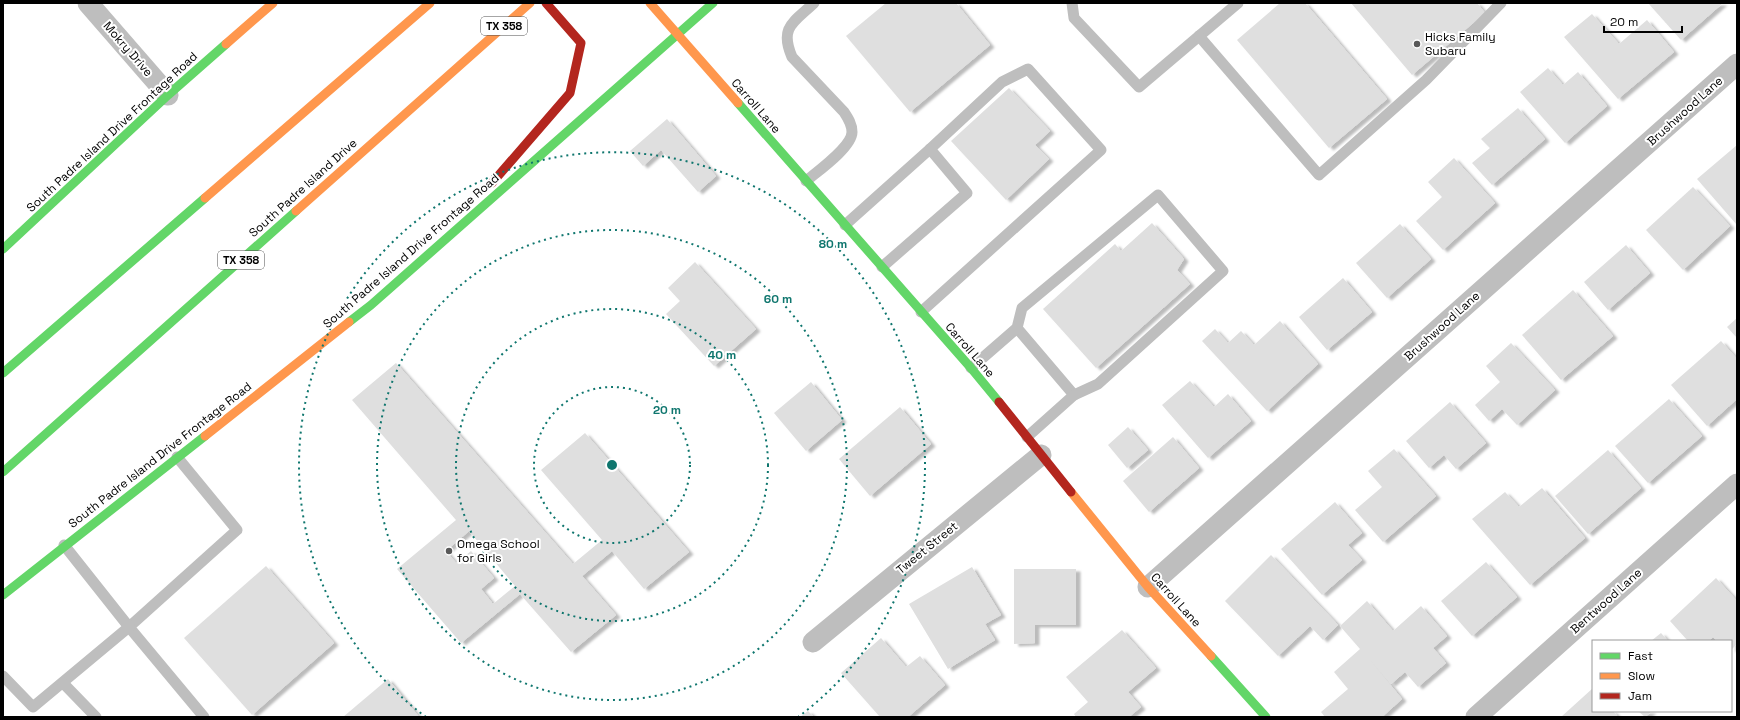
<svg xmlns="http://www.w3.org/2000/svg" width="1740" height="720" viewBox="0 0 1740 720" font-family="'Space Grotesk',sans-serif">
	<defs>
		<filter id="shadow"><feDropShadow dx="4.5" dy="2.5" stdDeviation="1" flood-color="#0004"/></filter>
	</defs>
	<rect width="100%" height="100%" fill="#fff"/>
	<!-- building -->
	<g fill="#dfdfdf" fill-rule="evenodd" filter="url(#shadow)">
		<polygon points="886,3 956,3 990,45 910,112 846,36"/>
		<polygon points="1280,3 1305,3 1387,99 1329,148 1237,40"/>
		<polygon points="1351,3 1477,3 1485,13 1412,75"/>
		<polygon points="1648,3 1723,3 1681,40"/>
		<polygon points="1592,14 1619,44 1647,20 1674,52 1618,99 1564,37"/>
		<polygon points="1548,68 1563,85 1578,72 1607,106 1565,143 1520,92"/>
		<polygon points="1009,88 1050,131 1035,145 1049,159 1006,200 951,141"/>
		<polygon points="1518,108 1545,139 1492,185 1472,163 1490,148 1481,139"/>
		<polygon points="667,119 716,176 698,192 661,150 643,166 630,151"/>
		<polygon points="1737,145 1737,225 1697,179"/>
		<polygon points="1454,158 1495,203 1443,250 1416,221 1442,197 1428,182"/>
		<polygon points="1693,187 1730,226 1683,270 1646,230"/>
		<polygon points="1152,223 1184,259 1177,270 1190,284 1096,368 1043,309 1115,244 1121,251"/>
		<polygon points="1400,224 1431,259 1387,298 1356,263"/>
		<polygon points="1626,245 1650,273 1608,310 1584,282"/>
		<polygon points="695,262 756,329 714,366 666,314 680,301 668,288"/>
		<polygon points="1343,278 1372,312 1327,350 1299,317"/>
		<polygon points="1573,290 1613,336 1561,380 1522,335"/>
		<polygon points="1737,318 1737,338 1727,327"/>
		<polygon points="1280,321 1318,364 1267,411 1202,341 1215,329 1228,343 1241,331 1254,345"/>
		<polygon points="1721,341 1737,359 1737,399 1707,426 1671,385"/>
		<polygon points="1511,343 1555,390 1517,425 1502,409 1489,421 1475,405 1500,382 1486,366"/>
		<path d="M396,363L573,564L602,540L541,470L585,433L689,552L644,589L612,551L582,576L616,615L571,652L520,594L461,643L397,569L456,520L352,400ZM469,531L515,586L493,604L481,589L494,578L471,551L456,563L446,551Z"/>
		<polygon points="1190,381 1214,407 1228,394 1251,421 1208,458 1162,405"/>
		<polygon points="811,382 842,420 806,451 774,413"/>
		<polygon points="1669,399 1702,436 1648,483 1615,446"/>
		<polygon points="1450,402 1486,443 1456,469 1444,455 1429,468 1406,441"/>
		<polygon points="900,407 931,444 870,496 839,459"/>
		<polygon points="1128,427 1148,450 1127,468 1108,445"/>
		<polygon points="1173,437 1199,468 1149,512 1123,481"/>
		<polygon points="1394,449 1436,496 1383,542 1355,510 1382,487 1368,471"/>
		<polygon points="1608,450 1641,488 1588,534 1555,496"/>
		<polygon points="1542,488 1585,538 1530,585 1472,519 1505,492 1519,507"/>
		<polygon points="1335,502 1362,533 1348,545 1362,560 1322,595 1281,549"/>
		<polygon points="1271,555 1338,625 1323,640 1310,626 1278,656 1225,601"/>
		<polygon points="1486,562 1517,597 1472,636 1441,601"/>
		<polygon points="266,566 334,643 252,715 184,638"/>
		<polygon points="972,567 1001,615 985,624 995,640 948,669 909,604"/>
		<polygon points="1014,569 1076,569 1076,625 1035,625 1035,643 1014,644"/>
		<polygon points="1716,578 1737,601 1737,644 1731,650 1731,641 1717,641 1713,637 1709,641 1688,641 1670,621"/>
		<polygon points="1367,601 1393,631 1421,606 1447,636 1433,648 1446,663 1418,687 1405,672 1391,684 1370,660 1402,699 1382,717 1325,717 1321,712 1348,689 1334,672 1360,649 1340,626"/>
		<polygon points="1122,630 1156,668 1128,692 1141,707 1129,717 1076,717 1074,714 1088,702 1066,677"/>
		<polygon points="1661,633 1668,641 1651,641"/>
		<polygon points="881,638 906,667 920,656 945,685 908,717 880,717 841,673"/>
		<polygon points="388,679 419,717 343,717"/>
		<polygon points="1593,688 1593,711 1613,711 1618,717 1561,717"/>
		<polygon points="808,711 814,717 800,717"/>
		<polygon points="1638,711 1652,711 1645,717"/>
	</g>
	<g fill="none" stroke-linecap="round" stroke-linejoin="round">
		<!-- lane -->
		<g stroke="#bebebe" stroke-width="11">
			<polyline points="1072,3 1074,18 1139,87 1238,3"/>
			<polyline points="1199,36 1319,175 1426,80 1501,3"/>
			<path d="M806,181C818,171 852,147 852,132C852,124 848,118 844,112L792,57C779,27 794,22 814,3"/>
			<polyline points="845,225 930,149 1002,82 1028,69 1101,150 921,312"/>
			<polyline points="882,267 967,193 930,149"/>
			<polyline points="1017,328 1074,395"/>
			<polyline points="971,368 1017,328 1022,308 1158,195 1223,271 1098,384 1074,395 1027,437"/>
			<polyline points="177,457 237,530 129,627 204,717"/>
			<polyline points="3,676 33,707 129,627 64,545"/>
			<polyline points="63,683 96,717"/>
		</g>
		<!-- street -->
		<g stroke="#bebebe" stroke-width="21">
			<polyline points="88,3 168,95"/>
			<polyline points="1148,587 1737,64"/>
			<polyline points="813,642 1041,455"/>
			<polyline points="1476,717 1737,484"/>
		</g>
		<!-- fast -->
		<g stroke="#63d668" stroke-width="9">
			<polyline points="738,103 971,368 999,402"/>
			<polyline points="3,249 168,95 226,44"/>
			<polyline points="349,322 371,305 713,3"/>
			<polyline points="3,373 205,198"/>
			<polyline points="3,472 296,211"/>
			<polyline points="3,595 205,436"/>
			<polyline points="1211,656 1266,717"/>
		</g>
		<!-- slow -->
		<g stroke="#ff974d" stroke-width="9">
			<polyline points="650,3 738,103"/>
			<polyline points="226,44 273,3"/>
			<polyline points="205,198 430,3"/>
			<polyline points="296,211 530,3"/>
			<polyline points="205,436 349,322"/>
			<polyline points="1071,492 1148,587 1211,656"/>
		</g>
		<!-- jam -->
		<g stroke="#b3261e" stroke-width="9">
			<polyline points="492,183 570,93 581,43 546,3"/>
			<polyline points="999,402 1071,492"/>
		</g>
	</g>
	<!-- distance rings -->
	<g fill="none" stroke="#0f766e" stroke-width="2" stroke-dasharray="2 4">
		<circle cx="612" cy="465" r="78"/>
		<circle cx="612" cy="465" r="156"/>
		<circle cx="612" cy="465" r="235"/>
		<path d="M426 717A313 313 0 1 1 798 717"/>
	</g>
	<!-- markers -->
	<g fill="#595959" stroke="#fff" stroke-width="1.5">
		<circle cx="1417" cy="44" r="4"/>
		<circle cx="449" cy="551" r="4"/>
	</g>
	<g text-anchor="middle" stroke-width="4" stroke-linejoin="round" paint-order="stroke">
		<!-- shield labels -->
		<g fill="#fff" stroke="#4c4c4c" stroke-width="1">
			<rect x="481" y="17" width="46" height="18" rx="3"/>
			<rect x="218" y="251" width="46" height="18" rx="3"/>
		</g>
		<g font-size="11" font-weight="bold" fill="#000">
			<text x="504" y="30">TX 358</text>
			<text x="241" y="264">TX 358</text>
		</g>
		<!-- poi labels -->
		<g font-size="12" fill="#000" stroke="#fff" text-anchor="start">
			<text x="1425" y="41">Hicks Family<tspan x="1425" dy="14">Subaru</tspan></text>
			<text x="457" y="548">Omega School<tspan x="457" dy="14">for Girls</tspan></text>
		</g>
		<!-- street labels -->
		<g font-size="12" fill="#000" stroke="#fff">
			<text transform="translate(128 49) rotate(49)" y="4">Mokry Drive</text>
			<text transform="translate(756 106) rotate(49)" y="4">Carroll Lane</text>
			<text transform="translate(1685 111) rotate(-42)" y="4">Brushwood Lane</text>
			<text transform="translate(112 132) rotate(-43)" y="4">South Padre Island Drive Frontage Road</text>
			<text transform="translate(303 188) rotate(-42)" y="4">South Padre Island Drive</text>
			<text transform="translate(411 251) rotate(-41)" y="4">South Padre Island Drive Frontage Road</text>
			<text transform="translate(1442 326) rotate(-42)" y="4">Brushwood Lane</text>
			<text transform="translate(970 350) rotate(49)" y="4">Carroll Lane</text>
			<text transform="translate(160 455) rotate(-38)" y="4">South Padre Island Drive Frontage Road</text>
			<text transform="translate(927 548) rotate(-39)" y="4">Tweet Street</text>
			<text transform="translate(1176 600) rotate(48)" y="4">Carroll Lane</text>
			<text transform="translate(1606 601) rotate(-42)" y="4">Bentwood Lane</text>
		</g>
	</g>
	<circle cx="612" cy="465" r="6" fill="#0f766e" stroke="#fff" stroke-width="2"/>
	<g font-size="12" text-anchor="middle" font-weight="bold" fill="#0f766e" stroke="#fff" stroke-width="4" stroke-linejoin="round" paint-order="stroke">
		<text x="833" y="248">80 m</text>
		<text x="778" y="303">60 m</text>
		<text x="722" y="359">40 m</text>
		<text x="667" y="414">20 m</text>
	</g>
	<!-- border -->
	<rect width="1740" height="720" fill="none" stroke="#000000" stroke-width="8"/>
	<!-- legend -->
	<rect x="1592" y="640" width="140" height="72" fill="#ffffff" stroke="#999999"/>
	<rect x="1600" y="653" width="20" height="6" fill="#63d668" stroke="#999999"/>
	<text x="1628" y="660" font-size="12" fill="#000000">Fast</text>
	<rect x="1600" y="673" width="20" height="6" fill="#ff974d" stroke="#999999"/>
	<text x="1628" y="680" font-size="12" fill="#000000">Slow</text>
	<rect x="1600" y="693" width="20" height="6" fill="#b3261e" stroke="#999999"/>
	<text x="1628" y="700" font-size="12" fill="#000000">Jam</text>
	<!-- scale -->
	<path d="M1604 26v6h78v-6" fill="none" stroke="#000000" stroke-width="2"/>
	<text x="1610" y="26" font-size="12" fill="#000000" stroke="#ffffff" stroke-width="3" paint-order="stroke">20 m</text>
</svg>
